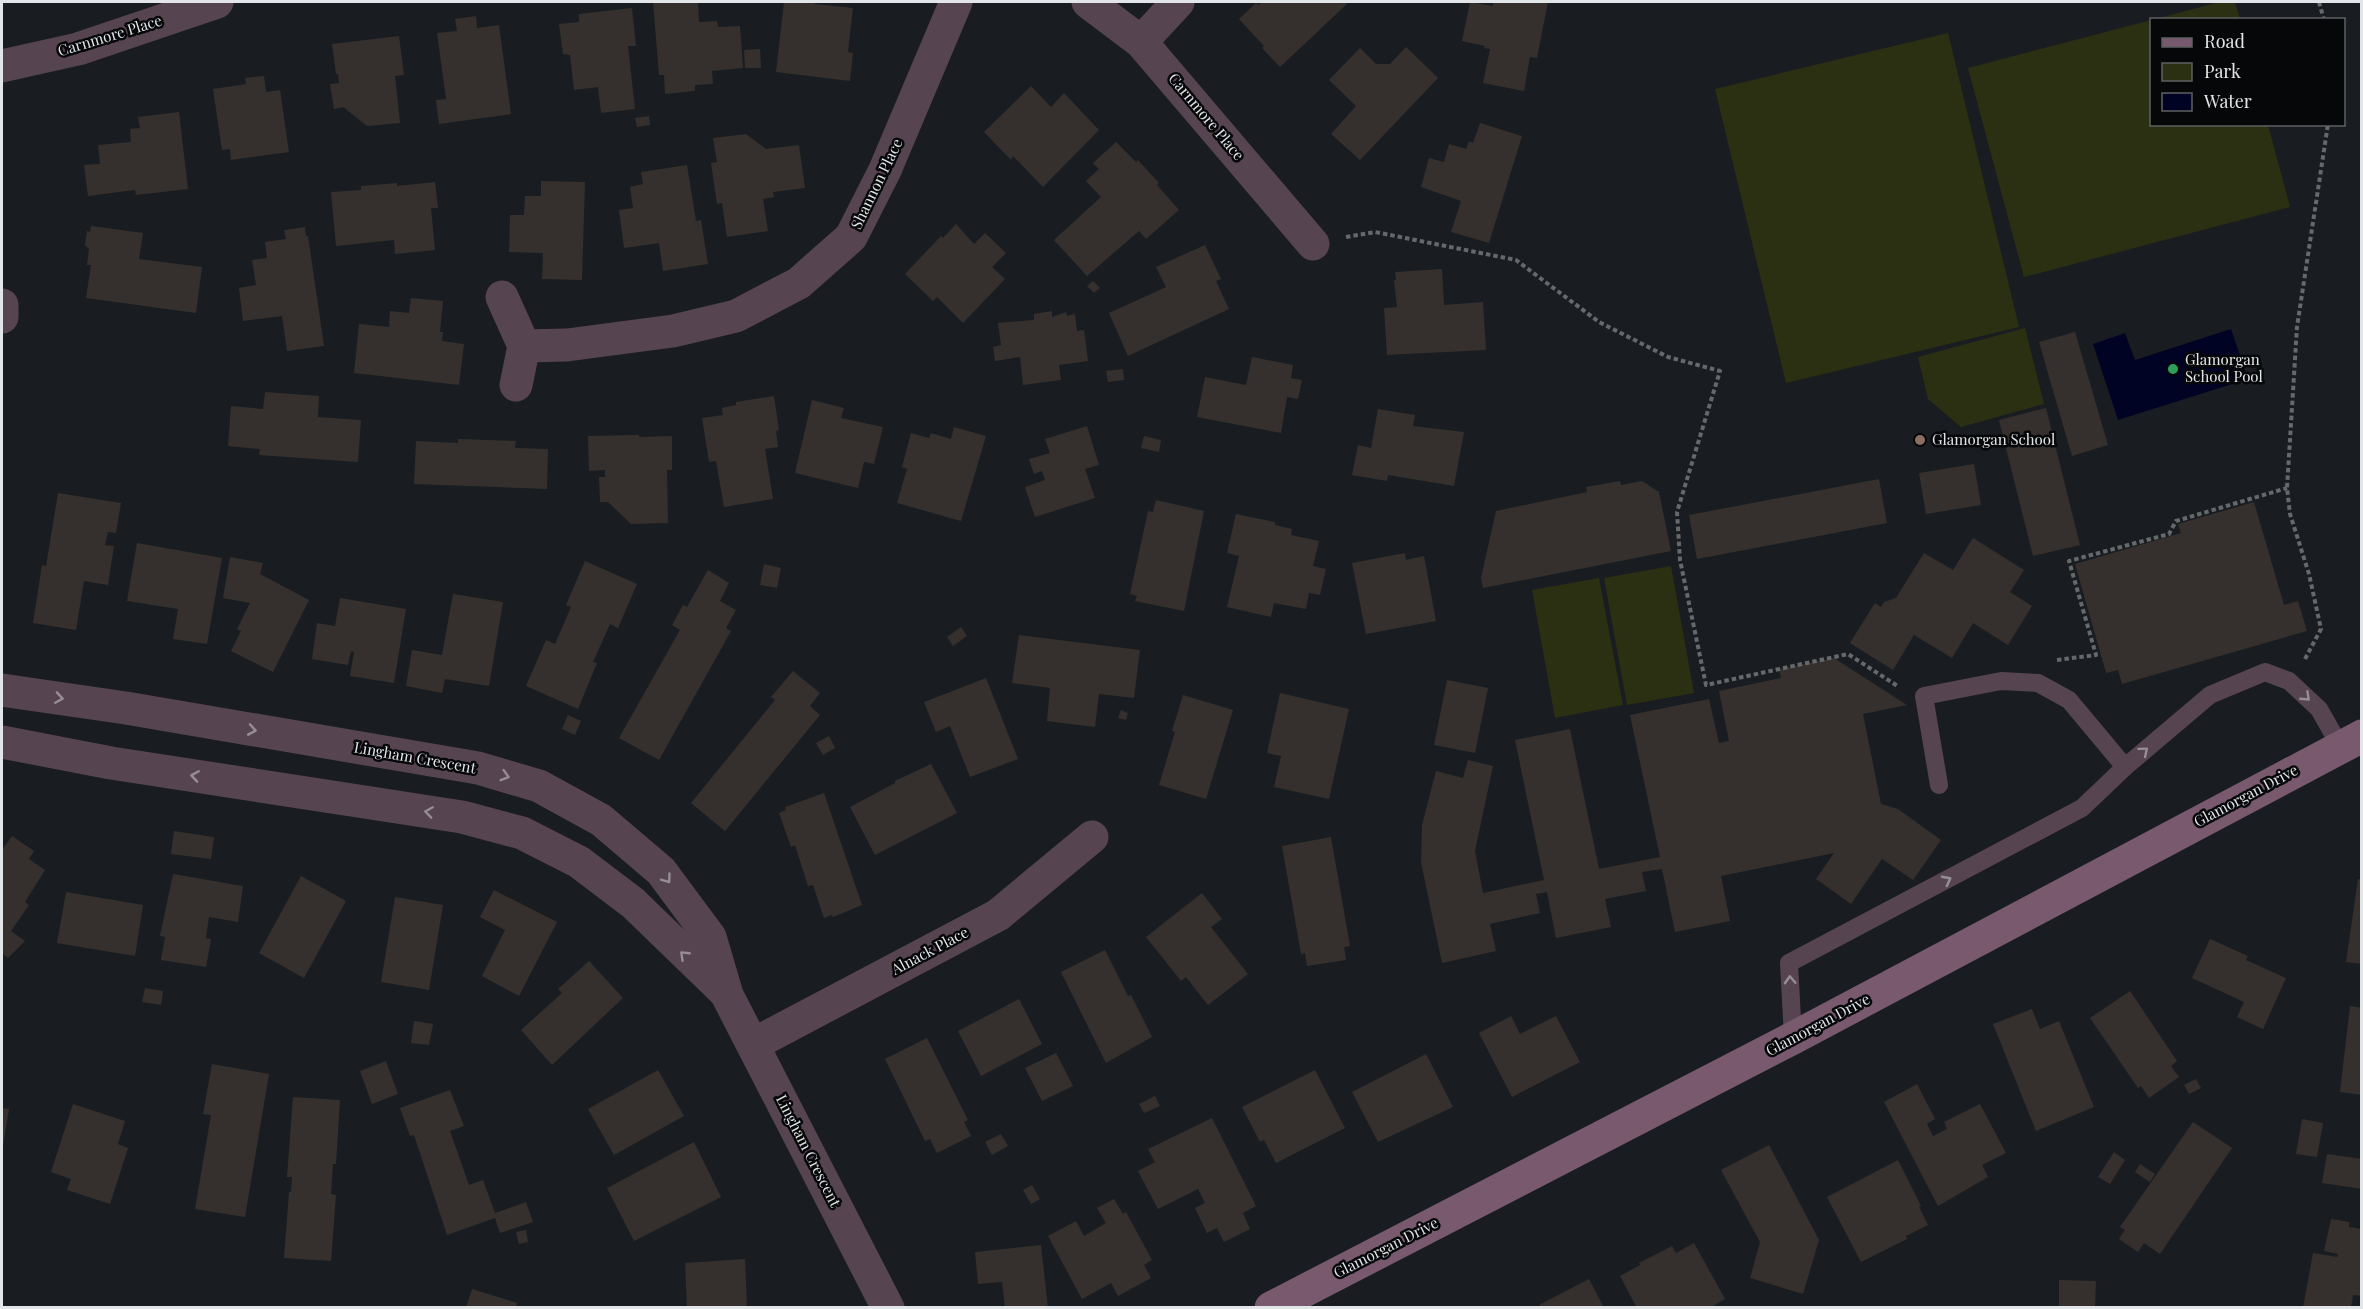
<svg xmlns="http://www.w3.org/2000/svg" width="2363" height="1309" viewBox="0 0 2363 1309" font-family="'Playfair Display',serif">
	<rect width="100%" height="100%" fill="#191d21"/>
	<!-- green -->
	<g fill="#2c3012">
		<polygon points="2220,2 2235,2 2240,19 2152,20 2152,124 2268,125 2290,207 2024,277 1968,68"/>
		<polygon points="1948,33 2019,327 1786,383 1715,89"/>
		<polygon points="2025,328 2044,404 1961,427 1928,399 1918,357"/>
		<polygon points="1671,566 1694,693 1627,705 1604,578"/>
		<polygon points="1599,578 1623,705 1555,718 1532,590"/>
	</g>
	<!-- water -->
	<polygon fill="#000324" points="2231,329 2248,379 2118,420 2093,344 2125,333 2135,360"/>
	<!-- building -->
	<g fill="#35302d">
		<polygon points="653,2 698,2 699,22 717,21 718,27 740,26 743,68 712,71 713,84 695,85 695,91 665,94 664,75 659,75"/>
		<polygon points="784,2 815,2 815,4 853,8 848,52 853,53 850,81 776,72"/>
		<polygon points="1263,2 1345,2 1347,4 1280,67 1262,48 1264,46 1239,19 1256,3 1258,5"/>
		<polygon points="1470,2 1493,6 1493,2 1548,2 1537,58 1530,57 1524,91 1483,83 1490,49 1484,48 1485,46 1462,41"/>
		<polygon points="632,8 636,46 628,46 635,109 601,113 598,87 574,90 570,55 563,54 559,24 579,22 579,14"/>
		<polygon points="476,16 477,28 499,25 511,114 439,124 436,100 446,99 437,33 457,31 455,19"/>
		<polygon points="399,36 404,75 395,76 400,123 367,126 343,107 334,109 330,84 339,83 338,74 336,74 332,44"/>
		<polygon points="1406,47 1438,78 1360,160 1331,134 1356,106 1329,80 1360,48 1376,64 1390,64"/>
		<polygon points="760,49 761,68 745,68 744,50"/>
		<polygon points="264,76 266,92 280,90 289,152 231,160 230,149 222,150 213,89 246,84 245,78"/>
		<polygon points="1031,86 1051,107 1064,93 1099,130 1043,187 1013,156 1011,160 984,132"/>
		<polygon points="179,112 188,189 136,195 135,190 88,196 84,165 100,164 98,145 131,142 130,129 140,128 138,117"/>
		<polygon points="649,116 650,125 637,127 635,118"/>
		<polygon points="1480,123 1522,136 1489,243 1451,232 1461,201 1421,187 1429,158 1444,162 1449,144 1466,149 1469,141 1473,143"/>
		<polygon points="746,134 766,149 799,145 805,188 773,192 774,197 763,199 768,231 727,237 722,203 717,204 711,163 717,162 713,138"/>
		<polygon points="1116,142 1136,162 1138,160 1159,183 1157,185 1179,210 1146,239 1139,231 1087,276 1054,240 1101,197 1086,181 1099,169 1093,163"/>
		<polygon points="687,165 696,221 701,220 708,264 663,271 659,243 624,248 619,210 633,208 630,187 643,184 641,172"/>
		<polygon points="541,181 585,182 582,280 542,279 543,253 509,252 510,215 524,215 525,196 541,196"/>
		<polygon points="435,182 438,208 431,208 435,250 395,254 394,240 336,246 331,192 361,190 361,186 397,183 397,186"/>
		<polygon points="956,224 974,244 985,233 1006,253 992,267 1005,279 963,323 937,297 933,301 905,274 941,236 943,238"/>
		<polygon points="91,226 143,233 139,259 202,267 196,313 86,298 91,265 87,265 89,249 85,245 87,231 90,232"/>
		<polygon points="305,227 306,236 308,236 324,346 287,351 282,316 243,321 239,288 256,285 252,260 267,258 265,242 286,239 284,230"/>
		<polygon points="1205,245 1221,279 1216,281 1229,309 1128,356 1109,313 1166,287 1156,267"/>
		<polygon points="1442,269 1444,305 1483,302 1486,350 1387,355 1384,308 1397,307 1394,280 1396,280 1395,272"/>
		<polygon points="1093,281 1100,288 1094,293 1087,286"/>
		<polygon points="411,298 443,301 440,332 443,332 442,341 464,344 459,385 354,373 359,324 389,327 390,311 409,313"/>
		<polygon points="1052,311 1052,317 1066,312 1067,316 1075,314 1077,331 1084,330 1088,361 1059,365 1061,380 1023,385 1020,357 995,361 993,347 1001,345 998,323 1034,320 1034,314"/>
		<polygon points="2075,332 2108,445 2072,456 2039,342"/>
		<polygon points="1252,357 1293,365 1291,378 1302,380 1298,399 1287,397 1281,433 1197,417 1205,377 1246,385"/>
		<polygon points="1123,369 1124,380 1108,382 1106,371"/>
		<polygon points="265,392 319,396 318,417 361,420 358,462 259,455 260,449 228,446 231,406 263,409"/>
		<polygon points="774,396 779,430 776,431 778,447 765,449 773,499 724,507 716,461 709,462 702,418 723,415 722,408 736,405 736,402"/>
		<polygon points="812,400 844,408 841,418 883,427 874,464 864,462 858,488 795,473"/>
		<polygon points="2046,408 2080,545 2033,556 1999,420"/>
		<polygon points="1378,409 1415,415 1413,426 1464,432 1454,486 1388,475 1387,481 1352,475 1358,445 1371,448"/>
		<polygon points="1087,426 1099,465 1085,469 1095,498 1035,517 1025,487 1045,480 1042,471 1034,474 1029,459 1050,453 1045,439"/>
		<polygon points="954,427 986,436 961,521 897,503 907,469 902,467 911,433 929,438 931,433 951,439"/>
		<polygon points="639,435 639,437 672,436 672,470 667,470 668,523 631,524 608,502 600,502 599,477 605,477 605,470 589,471 588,436"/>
		<polygon points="1144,436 1161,440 1159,452 1141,448"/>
		<polygon points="458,439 516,441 515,448 548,449 547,489 414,484 416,441 458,443"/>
		<polygon points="1974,464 1981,505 1926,514 1919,473"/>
		<polygon points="1879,479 1887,523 1697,559 1689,515"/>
		<polygon points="1620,481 1621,485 1642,481 1659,492 1671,551 1483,588 1481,578 1496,511 1587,492 1586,487"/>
		<polygon points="58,493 121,503 116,533 108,532 105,545 114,546 108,585 84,581 76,630 33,623 42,565 46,566"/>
		<polygon points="1156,500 1204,511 1184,611 1135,601 1137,596 1130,594 1148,511 1153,512"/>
		<polygon points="2254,502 2284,605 2298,601 2307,631 2122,684 2118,670 2106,673 2075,564 2181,533 2178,524"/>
		<polygon points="1236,514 1275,522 1275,525 1292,529 1291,535 1319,541 1313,566 1326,569 1320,595 1309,593 1306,609 1274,603 1271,617 1227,607 1239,556 1227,553"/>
		<polygon points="1973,538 2024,570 2010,592 2032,606 2008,645 1973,623 1952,658 1914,635 1893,670 1850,643 1875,603 1881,607 1884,602 1896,598 1924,553 1953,570"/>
		<polygon points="137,543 222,558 207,644 173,639 178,609 127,601"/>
		<polygon points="1405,553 1406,560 1424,556 1436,621 1366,634 1352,563"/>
		<polygon points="230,557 263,563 260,574 309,600 273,672 231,651 241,631 237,629 250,603 223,598"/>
		<polygon points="585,561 637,584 618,628 610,624 593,662 597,663 578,709 526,686 546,640 555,644 571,607 566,605"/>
		<polygon points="764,564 781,568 777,588 760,585"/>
		<polygon points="708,570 729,583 720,601 736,610 726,628 731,631 659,760 619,738 680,630 672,625 683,605 687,607"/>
		<polygon points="453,594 503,602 489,686 445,679 442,693 406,686 412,650 442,655"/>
		<polygon points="340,598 406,609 394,683 350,676 354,652 351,651 348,665 312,659 317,623 335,626"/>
		<polygon points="961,627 967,636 953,646 947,637"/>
		<polygon points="1019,635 1140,650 1134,698 1099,694 1095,727 1047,721 1050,688 1012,683"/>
		<polygon points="1834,658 1907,705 1863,714 1881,804 1898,809 1941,840 1913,880 1882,859 1851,904 1816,879 1834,853 1721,876 1730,921 1675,932 1662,869 1642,872 1646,891 1605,899 1611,927 1556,938 1547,892 1536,894 1540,913 1490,924 1496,951 1442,963 1421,862 1422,825 1436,771 1463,778 1468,760 1493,766 1475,851 1483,893 1544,880 1515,740 1570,729 1599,869 1660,857 1630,715 1709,699 1719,743 1729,741 1719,691 1781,678 1779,669"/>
		<polygon points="793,671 820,693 810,706 820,715 725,831 691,803 775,700 771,697"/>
		<polygon points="986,678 1018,759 970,777 950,726 936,732 924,702"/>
		<polygon points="1447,680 1488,688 1475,753 1434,745"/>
		<polygon points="1280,693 1349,709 1329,799 1274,787 1281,756 1267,753"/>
		<polygon points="1183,695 1233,710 1206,799 1159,785 1175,732 1172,731"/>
		<polygon points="1121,710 1128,713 1126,720 1118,718"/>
		<polygon points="568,715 581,721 575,735 562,729"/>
		<polygon points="829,736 835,748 823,755 816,743"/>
		<polygon points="931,764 957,813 875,855 850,807 895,783 895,781"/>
		<polygon points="824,793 862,905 833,917 832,915 824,918 813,885 808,886 795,845 791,847 779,813 786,810 785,807"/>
		<polygon points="174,831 214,837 211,859 171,854"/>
		<polygon points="12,836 34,851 29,859 45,870 25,902 29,905 11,931 25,941 8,958 2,953 2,850"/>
		<polygon points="1331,837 1350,946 1344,947 1346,960 1307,966 1305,953 1301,954 1282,846"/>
		<polygon points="173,874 243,886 238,922 209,917 206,938 211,939 206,967 161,960 165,937 160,936"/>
		<polygon points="301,876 346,901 304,978 259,953"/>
		<polygon points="2358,879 2362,880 2362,964 2346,962"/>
		<polygon points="494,890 557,922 519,996 482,976 505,930 480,917"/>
		<polygon points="66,892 143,905 135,956 57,943"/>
		<polygon points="1202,893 1222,919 1211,927 1248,974 1208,1005 1186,977 1181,981 1146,937"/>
		<polygon points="395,897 443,905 429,990 381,982"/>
		<polygon points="2210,939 2248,956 2246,960 2286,978 2263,1029 2237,1017 2244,1002 2192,978"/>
		<polygon points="1105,950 1128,996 1131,995 1152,1037 1106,1063 1061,972"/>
		<polygon points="589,961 623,998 552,1065 521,1030 562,993 558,989"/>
		<polygon points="145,988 163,991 161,1005 142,1002"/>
		<polygon points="2130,991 2177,1061 2171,1066 2179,1077 2149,1098 2141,1086 2138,1088 2090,1018"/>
		<polygon points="1019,999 1042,1044 981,1076 958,1031"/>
		<polygon points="2350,1006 2362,1008 2362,1095 2340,1092"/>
		<polygon points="2032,1009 2040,1029 2059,1021 2094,1107 2036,1131 1993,1024"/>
		<polygon points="1511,1016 1520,1034 1556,1016 1580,1062 1512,1097 1479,1033"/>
		<polygon points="414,1021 433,1024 429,1045 411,1043"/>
		<polygon points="927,1038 968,1120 964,1122 971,1136 937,1153 930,1139 925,1141 885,1059"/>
		<polygon points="1056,1053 1073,1086 1042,1101 1025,1068"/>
		<polygon points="1426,1054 1453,1107 1378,1142 1352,1092"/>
		<polygon points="386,1061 398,1094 372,1104 360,1071"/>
		<polygon points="212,1064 269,1074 245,1217 195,1209 211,1115 203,1114"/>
		<polygon points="658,1070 684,1116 614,1155 588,1109"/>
		<polygon points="1315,1070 1345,1128 1276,1163 1264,1140 1260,1142 1242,1107"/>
		<polygon points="2196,1079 2201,1088 2189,1094 2184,1085"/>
		<polygon points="1917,1084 1935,1119 1927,1124 1933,1136 1947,1129 1944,1122 1980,1104 2006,1153 1982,1165 1988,1177 1938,1206 1884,1102"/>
		<polygon points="450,1090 464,1126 450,1131 469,1185 483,1180 495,1213 526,1202 533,1222 500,1233 495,1218 447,1235 414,1135 410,1136 400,1108"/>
		<polygon points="1155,1096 1160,1106 1144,1113 1139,1104"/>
		<polygon points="293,1097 340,1100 336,1164 333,1164 331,1194 336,1195 331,1261 284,1258 289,1192 291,1192 292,1177 287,1177"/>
		<polygon points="73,1104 125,1121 118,1144 128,1148 110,1204 67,1190 71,1179 51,1172"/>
		<polygon points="2,1108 9,1109 3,1146 2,1146"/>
		<polygon points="1212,1118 1256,1206 1243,1213 1250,1229 1224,1242 1217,1228 1207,1233 1195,1208 1205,1203 1198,1189 1158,1209 1138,1171 1155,1162 1148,1149"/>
		<polygon points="2302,1119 2323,1123 2317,1157 2296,1154"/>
		<polygon points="2193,1122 2232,1148 2160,1254 2144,1243 2138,1252 2119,1239 2125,1230 2120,1227"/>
		<polygon points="1001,1134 1008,1146 992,1155 985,1142"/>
		<polygon points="694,1142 721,1197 634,1241 607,1188"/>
		<polygon points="1769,1145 1819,1240 1803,1294 1750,1278 1760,1242 1721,1170"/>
		<polygon points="2114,1152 2125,1160 2110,1184 2098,1177"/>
		<polygon points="2327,1154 2362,1159 2362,1189 2322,1183"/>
		<polygon points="1898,1160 1921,1206 1919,1207 1928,1225 1906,1236 1907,1239 1861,1262 1827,1197"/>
		<polygon points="2140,1164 2155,1174 2150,1182 2135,1172"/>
		<polygon points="1032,1185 1040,1199 1031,1204 1023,1190"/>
		<polygon points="1114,1199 1123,1214 1126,1212 1152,1260 1144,1265 1151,1278 1118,1296 1111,1283 1082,1299 1048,1236 1076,1221 1084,1236 1106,1223 1097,1208"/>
		<polygon points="2331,1219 2349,1222 2349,1227 2362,1229 2362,1296 2353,1295 2351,1308 2303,1308 2313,1253 2337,1257 2338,1254 2324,1251"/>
		<polygon points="526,1230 528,1242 519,1244 516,1232"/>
		<polygon points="1694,1243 1725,1299 1710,1308 1637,1308 1620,1276 1640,1265 1639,1263 1672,1246 1676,1253"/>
		<polygon points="1041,1245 1048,1308 1005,1308 1002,1282 978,1284 975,1252"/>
		<polygon points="745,1259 747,1308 687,1308 685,1263"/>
		<polygon points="1589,1279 1604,1308 1541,1308 1539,1305"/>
		<polygon points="2059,1280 2096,1281 2095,1308 2059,1308"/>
		<polygon points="472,1289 517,1303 516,1308 466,1308"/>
	</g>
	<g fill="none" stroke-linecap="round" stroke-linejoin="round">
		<!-- path -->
		<g stroke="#65696c" stroke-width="4" stroke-dasharray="4.5 3" stroke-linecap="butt">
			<polyline points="2319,2 2324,20"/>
			<polyline points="1346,237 1375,232 1516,260 1599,322 1668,357 1720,371 1677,512 1680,560 1706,685 1848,654 1899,687"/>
			<polyline points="2305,659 2321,629 2309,574 2290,514 2287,488 2297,327 2328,124"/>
			<polyline points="2057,660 2096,655 2069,561 2169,534 2176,521 2287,488"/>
		</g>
		<!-- lane -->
		<g stroke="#574451" stroke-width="18">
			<polyline points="1939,785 1924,696 2001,681 2038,683 2069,700 2125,767"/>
			<polyline points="1793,1038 1789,963 2082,808 2125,767 2210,695 2265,672 2289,681 2319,709 2340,746"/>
		</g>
		<!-- street -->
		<g stroke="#574451" stroke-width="33">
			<polyline points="1088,2 1141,42 1313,244"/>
			<polyline points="1141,42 1178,2"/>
			<polyline points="2,66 78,49 217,2"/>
			<polyline points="502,297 524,346 516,385"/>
			<polyline points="2,305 2,317"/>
			<polyline points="524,346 567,345 673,331 736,316 799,283 851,237 885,170 956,2"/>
			<polyline points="2,690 126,708 478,768 539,786 601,820 661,871 710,937 727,995 888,1308"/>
			<polyline points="2,742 111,763 462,817 522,833 579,862 633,903 726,993"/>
			<polyline points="754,1044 998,915 1092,837"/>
		</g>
		<!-- secondary -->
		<polyline stroke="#78596e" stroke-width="33" points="1271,1308 1793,1038 2362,736"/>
	</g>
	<!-- one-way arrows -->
	<defs><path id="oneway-chevron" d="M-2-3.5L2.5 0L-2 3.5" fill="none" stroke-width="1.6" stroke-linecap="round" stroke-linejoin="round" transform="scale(1.5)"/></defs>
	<g stroke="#968d95">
		<use href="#oneway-chevron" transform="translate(2306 697) rotate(43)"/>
		<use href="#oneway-chevron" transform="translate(59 698) rotate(9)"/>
		<use href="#oneway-chevron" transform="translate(252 730) rotate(10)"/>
		<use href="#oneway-chevron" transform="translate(2144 751) rotate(-40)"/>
		<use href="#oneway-chevron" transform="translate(195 776) rotate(-171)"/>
		<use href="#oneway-chevron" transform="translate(505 776) rotate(17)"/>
		<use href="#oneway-chevron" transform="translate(429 812) rotate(-172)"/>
		<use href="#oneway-chevron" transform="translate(667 879) rotate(54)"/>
		<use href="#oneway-chevron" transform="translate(1947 880) rotate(-28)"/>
		<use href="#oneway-chevron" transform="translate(684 955) rotate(-136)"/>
		<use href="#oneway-chevron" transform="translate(1790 980) rotate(-93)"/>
	</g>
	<!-- markers -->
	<circle fill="#2e9e5b" stroke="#060709" stroke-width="2" cx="2173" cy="369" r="6"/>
	<circle fill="#8d6e63" stroke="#060709" stroke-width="2" cx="1920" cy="440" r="6"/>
	<g text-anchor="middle" stroke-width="5" stroke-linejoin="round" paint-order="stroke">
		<!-- street labels -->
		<g font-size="15" fill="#e3e6e8" stroke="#060709">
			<text transform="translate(110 36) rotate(-17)" y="5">Carnmore Place</text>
			<text transform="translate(1206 117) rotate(50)" y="5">Carnmore Place</text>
			<text transform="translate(877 184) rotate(-64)" y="5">Shannon Place</text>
			<text transform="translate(415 758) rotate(10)" y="5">Lingham Crescent</text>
			<text transform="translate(2246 796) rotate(-28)" y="5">Glamorgan Drive</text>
			<text transform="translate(930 951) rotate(-28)" y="5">Alnack Place</text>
			<text transform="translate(1818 1025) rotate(-28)" y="5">Glamorgan Drive</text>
			<text transform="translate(808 1151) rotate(63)" y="5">Lingham Crescent</text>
			<text transform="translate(1386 1248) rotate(-27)" y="5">Glamorgan Drive</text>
		</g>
		<!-- poi labels -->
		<g font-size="15" fill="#e3e6e8" stroke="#060709" text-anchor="start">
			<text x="2185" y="365">Glamorgan<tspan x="2185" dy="17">School Pool</tspan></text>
			<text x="1932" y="445">Glamorgan School</text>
		</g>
	</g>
	<!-- border -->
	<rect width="2363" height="1309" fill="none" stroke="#e3e6e8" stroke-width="6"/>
	<!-- legend -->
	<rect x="2150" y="18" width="195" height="108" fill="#060709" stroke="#5e6062" stroke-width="1.5"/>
	<rect x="2162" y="38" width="30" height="9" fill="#78596e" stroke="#5e6062" stroke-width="1.5"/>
	<text x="2204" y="48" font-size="18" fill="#e3e6e8">Road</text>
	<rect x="2162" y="63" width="30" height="18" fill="#2c3012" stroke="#5e6062" stroke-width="1.5"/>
	<text x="2204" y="78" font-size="18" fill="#e3e6e8">Park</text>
	<rect x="2162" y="93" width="30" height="18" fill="#000324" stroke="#5e6062" stroke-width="1.5"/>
	<text x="2204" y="108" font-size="18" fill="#e3e6e8">Water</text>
</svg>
